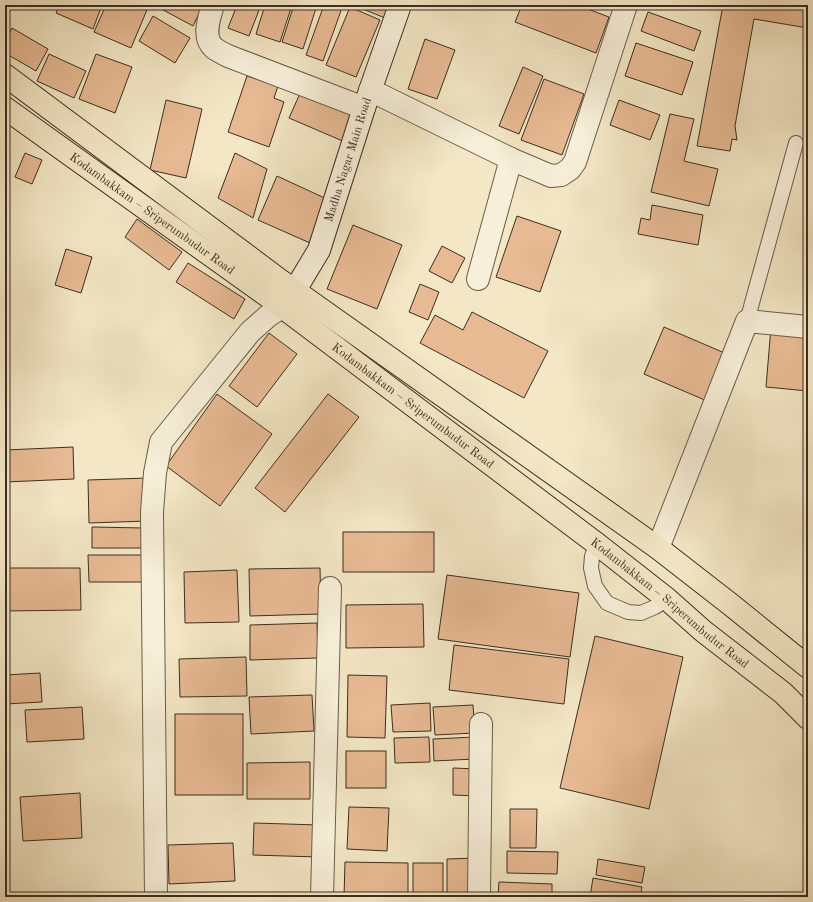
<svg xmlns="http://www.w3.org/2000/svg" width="813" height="902" viewBox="0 0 813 902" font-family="'Old Standard TT',serif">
	<rect width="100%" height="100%" fill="#f3e7c5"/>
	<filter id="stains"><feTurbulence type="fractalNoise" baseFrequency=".005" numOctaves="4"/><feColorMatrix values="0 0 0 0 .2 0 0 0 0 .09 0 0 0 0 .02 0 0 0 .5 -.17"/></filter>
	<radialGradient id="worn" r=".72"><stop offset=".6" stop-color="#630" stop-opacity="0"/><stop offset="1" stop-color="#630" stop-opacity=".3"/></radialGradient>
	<!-- building -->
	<g fill="#e7ba93" stroke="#3d2d21">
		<polygon points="59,5 102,5 93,29 56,13"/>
		<polygon points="106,5 149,5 131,48 94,32"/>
		<polygon points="154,5 203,5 193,26"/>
		<polygon points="237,5 261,5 249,36 228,28"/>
		<polygon points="265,5 292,5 280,42 256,34"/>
		<polygon points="294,5 317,5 303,49 282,42"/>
		<polygon points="324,5 343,5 323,61 306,55"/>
		<polygon points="353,5 390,5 385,18"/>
		<polygon points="522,5 577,5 609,17 596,53 515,22"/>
		<polygon points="723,5 808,5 808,28 754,19 735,126 737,140 732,139 730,151 697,146"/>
		<polygon points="350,7 380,20 356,77 326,65"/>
		<polygon points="648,12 701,31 694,51 641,31"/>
		<polygon points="153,16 190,38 175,63 139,41"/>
		<polygon points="12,28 48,49 36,71 5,53 5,42"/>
		<polygon points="425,39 455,50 437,99 408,89"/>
		<polygon points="636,43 693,62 682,95 625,76"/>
		<polygon points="49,54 86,71 74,98 37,81"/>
		<polygon points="96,54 132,67 115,113 79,99"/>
		<polygon points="523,67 543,76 519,134 499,126"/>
		<polygon points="247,76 278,86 274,98 284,102 269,147 228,132"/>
		<polygon points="544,79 584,94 562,155 521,140"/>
		<polygon points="302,89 358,113 345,142 289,118"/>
		<polygon points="166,100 202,109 186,178 150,170"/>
		<polygon points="619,100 660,115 650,140 610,125"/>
		<polygon points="670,114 694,119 684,161 718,169 709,206 651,192"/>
		<polygon points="25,153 42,160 32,184 15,177"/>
		<polygon points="235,153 267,169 253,218 218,198"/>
		<polygon points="277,176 329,200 310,243 258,220"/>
		<polygon points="652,205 703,215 698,245 638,234 641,218 650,220"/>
		<polygon points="517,216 561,231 540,292 496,277"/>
		<polygon points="137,219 182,252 169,270 125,237"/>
		<polygon points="353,225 402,245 377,309 327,289"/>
		<polygon points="442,246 465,258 452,283 429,271"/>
		<polygon points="66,249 92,257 81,293 55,285"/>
		<polygon points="188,263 245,299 234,319 176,282"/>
		<polygon points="420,284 439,292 428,320 409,312"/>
		<polygon points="472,312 548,351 524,398 420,343 435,315 463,330"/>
		<polygon points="664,327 727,354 707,401 644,374"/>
		<polygon points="771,327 808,331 808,391 766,387"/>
		<polygon points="269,333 297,354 257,407 229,386"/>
		<rect x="5" y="392" width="3" height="40"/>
		<polygon points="217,394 272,434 220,506 166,466"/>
		<polygon points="328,394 359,417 285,512 255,488"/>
		<polygon points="73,447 74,479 5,482 5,450"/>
		<polygon points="147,478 148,521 89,523 88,480"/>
		<polygon points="92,527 144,528 143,548 92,548"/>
		<rect x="343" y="532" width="91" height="40"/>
		<polygon points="88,555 146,555 146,582 89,582"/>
		<polygon points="5,568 80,568 81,610 5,611"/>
		<polygon points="320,568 321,614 250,616 249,569"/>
		<polygon points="237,570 239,622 185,623 184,572"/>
		<polygon points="447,575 579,593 570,657 438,639"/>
		<polygon points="423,604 424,647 346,648 346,605"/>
		<polygon points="317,623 318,658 250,660 250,625"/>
		<polygon points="595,636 683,657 649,809 560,788"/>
		<polygon points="454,645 569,659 564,704 449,690"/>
		<polygon points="246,657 247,696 180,697 179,659"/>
		<polygon points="40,673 42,702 5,704 5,675"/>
		<polygon points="348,675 387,676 385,738 347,737"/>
		<polygon points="312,695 314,731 251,734 249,697"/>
		<polygon points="430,703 431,731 393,732 391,705"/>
		<polygon points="473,705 475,733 435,735 433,707"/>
		<polygon points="82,707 84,739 27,742 25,710"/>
		<rect x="175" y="714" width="68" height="81"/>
		<polygon points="429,737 430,762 395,763 394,738"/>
		<polygon points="474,737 475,759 434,761 433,739"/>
		<rect x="346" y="751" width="40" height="37"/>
		<polygon points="310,762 310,799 247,799 247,763"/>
		<polygon points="453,768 478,769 478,796 453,795"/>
		<polygon points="80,793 82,838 23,841 20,797"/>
		<polygon points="349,807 389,808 387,851 347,849"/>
		<polygon points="510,809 537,809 536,848 510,848"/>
		<polygon points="254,823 319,825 318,857 253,855"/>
		<polygon points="233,843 235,881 169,884 168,845"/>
		<polygon points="507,851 558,852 557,874 507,873"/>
		<polygon points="477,858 477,897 447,897 447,859"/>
		<polygon points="598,859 645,867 642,883 596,875"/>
		<polygon points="345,862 408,863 408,897 344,897"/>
		<rect x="413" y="863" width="30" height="34"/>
		<polygon points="593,878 642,887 640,897 590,897"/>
		<polygon points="499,882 552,884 552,897 498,897"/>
	</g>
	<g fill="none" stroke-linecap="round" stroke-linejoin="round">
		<defs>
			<g id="lane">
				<polyline points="747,321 796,143"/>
				<polyline points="597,544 592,556 591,568 595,586 607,603 628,612 641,613 655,607 667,599"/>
			</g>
			<g id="street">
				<path d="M213,5C209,18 202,38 214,48C218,51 224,54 228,56L364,108"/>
				<polyline points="370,90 511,159 551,176 561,175 570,169 575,162 626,5"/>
				<polyline points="478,279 511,159"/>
				<polyline points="658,548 747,321 808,327"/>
				<polyline points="156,897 152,512 155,473 161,442 250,332 268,316 282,307"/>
				<polyline points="322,897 330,588"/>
				<polyline points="479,897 481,724"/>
			</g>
			<g id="secondary">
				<path id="s1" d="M282,306L295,290L319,250L364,108L400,5"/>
			</g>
			<g id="primary">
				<polyline points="5,75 281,281 658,548 730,604 808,667"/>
				<path id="s2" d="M5,108L269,297L597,544L667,599L703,631L783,693L808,718"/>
			</g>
		</defs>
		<!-- lane casing -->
		<use href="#lane" stroke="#6a5c4a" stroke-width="16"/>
		<!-- street casing -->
		<use href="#street" stroke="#6a5c4a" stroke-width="24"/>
		<!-- secondary casing -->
		<use href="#secondary" stroke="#3d2d21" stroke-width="24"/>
		<!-- primary casing -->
		<use href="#primary" stroke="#3d2d21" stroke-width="24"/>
		<!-- lane -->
		<use href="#lane" stroke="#f7efd9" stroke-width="14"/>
		<!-- street -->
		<use href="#street" stroke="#f7efd9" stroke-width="22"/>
		<!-- secondary -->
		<use href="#secondary" stroke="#f7efd9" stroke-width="22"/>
		<!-- primary -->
		<use href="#primary" stroke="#f3e7c5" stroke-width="22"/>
	</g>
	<g text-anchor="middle" stroke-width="4" stroke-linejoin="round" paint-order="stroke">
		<!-- street labels -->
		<g font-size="12" fill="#3d2d21" stroke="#f7efd9">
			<text dy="4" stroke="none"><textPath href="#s1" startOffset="162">Madha Nagar Main Road</textPath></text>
			<text dy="4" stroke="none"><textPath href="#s2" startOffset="181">Kodambakkam – Sriperumbudur Road</textPath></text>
			<text dy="4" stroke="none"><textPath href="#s2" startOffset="505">Kodambakkam – Sriperumbudur Road</textPath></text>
			<text dy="4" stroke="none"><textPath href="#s2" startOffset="829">Kodambakkam – Sriperumbudur Road</textPath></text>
		</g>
	</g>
	<!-- margin -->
	<rect width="813" height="902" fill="none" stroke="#f3e7c5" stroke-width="20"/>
	<rect x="6" y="6" width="801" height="890" fill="none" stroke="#3d2d21" stroke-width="2"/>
	<rect x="10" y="10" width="793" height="882" fill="none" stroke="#3d2d21"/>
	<rect width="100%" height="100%" filter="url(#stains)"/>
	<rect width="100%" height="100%" fill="url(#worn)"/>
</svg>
